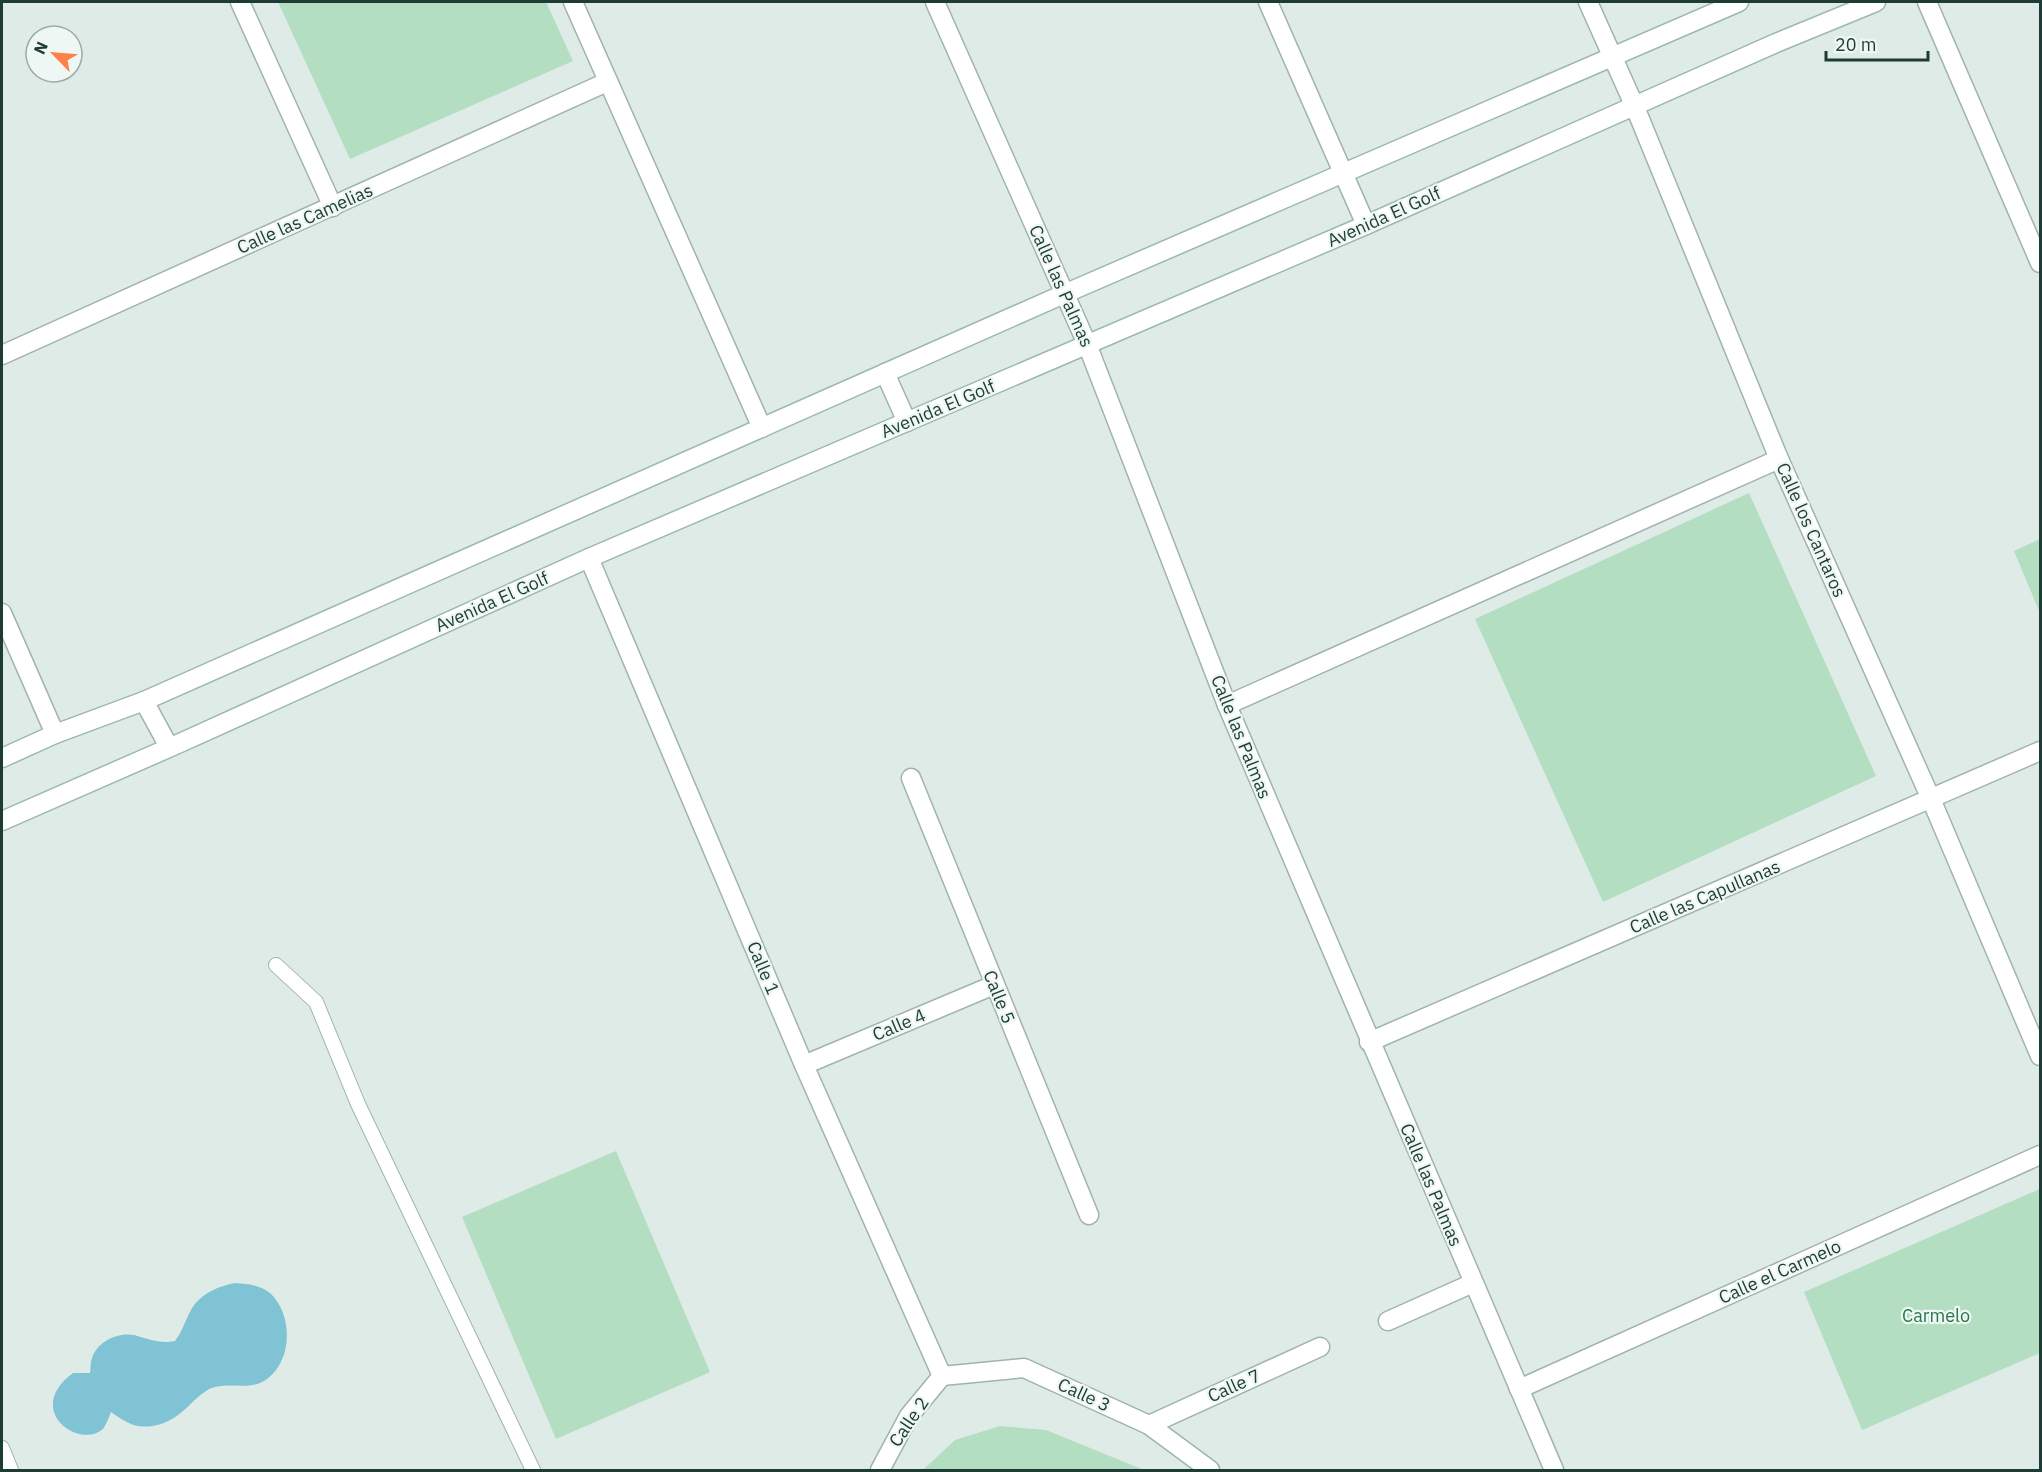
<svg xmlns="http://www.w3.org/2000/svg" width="2042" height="1472" viewBox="0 0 2042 1472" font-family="'IBM Plex Sans',sans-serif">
	<rect width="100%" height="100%" fill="#deebe6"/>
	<!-- green -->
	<g fill="#b4dec2">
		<polygon points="278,2 546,2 573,61 350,159"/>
		<polygon points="1749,493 1876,776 1603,902 1475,619"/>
		<polygon points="2040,539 2040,613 2014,551"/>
		<polygon points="616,1151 710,1372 556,1439 462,1217"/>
		<polygon points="2040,1189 2040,1353 1862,1430 1804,1292"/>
		<polygon points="1000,1426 1046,1430 1144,1470 923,1470 955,1440"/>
	</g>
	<!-- water -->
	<path fill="#80c3d5" d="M235,1283C248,1284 260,1285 270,1293C293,1314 293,1360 267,1379C249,1393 225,1379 206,1391C195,1398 188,1408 178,1415C165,1425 146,1430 131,1424C124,1421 117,1416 111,1412C109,1417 106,1425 103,1429C79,1450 23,1410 73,1373H90C91,1368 90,1363 92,1358C97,1342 117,1332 134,1335C149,1339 159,1344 175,1341C182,1332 185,1321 191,1310C201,1293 217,1287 235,1283Z"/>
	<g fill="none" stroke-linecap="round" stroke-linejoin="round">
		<defs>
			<g id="lane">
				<polyline points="276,965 316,1002 358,1104 533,1470"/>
				<polyline points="2,1448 11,1470"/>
			</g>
			<g id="street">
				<polyline points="240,2 333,207"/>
				<polyline points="573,2 762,428"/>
				<polyline points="935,2 1087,344 1227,705 1554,1470"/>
				<polyline points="1268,2 1366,225"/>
				<polyline points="1588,2 1635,107 1779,459 1931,799 2040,1056"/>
				<polyline points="1927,2 2040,263"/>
				<polyline points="2,355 607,82"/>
				<polyline points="885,373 907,422"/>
				<polyline points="589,558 804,1065 942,1376"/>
				<polyline points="2,613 55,734"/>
				<polyline points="144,701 169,747"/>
				<polyline points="1227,705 1779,459"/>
				<polyline points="911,778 1089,1215"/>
				<polyline points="1369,1042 2040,751"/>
				<polyline points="804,1065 994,985"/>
				<polyline points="1388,1321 1473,1283"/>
				<polyline points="942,1376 1024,1368 1149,1425 1210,1470"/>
				<polyline points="1519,1389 2040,1155"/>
				<polyline points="1149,1425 1320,1347"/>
				<polyline points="880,1470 909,1416 942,1376"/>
			</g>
			<g id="secondary">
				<polyline points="2,758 55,734 144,701 1064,294 1739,2"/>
				<polyline points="2,821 180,743 589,558 1366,225 1776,43 1876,2"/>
			</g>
		</defs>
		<!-- lane casing -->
		<use href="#lane" stroke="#a1b3ae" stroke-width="16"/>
		<!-- street casing -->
		<use href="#street" stroke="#a1b3ae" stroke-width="21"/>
		<!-- secondary casing -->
		<use href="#secondary" stroke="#9cb8af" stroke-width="21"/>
		<!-- lane -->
		<use href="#lane" stroke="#fff" stroke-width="14"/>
		<!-- street -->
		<use href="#street" stroke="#fff" stroke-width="18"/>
		<!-- secondary -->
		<use href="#secondary" stroke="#fff" stroke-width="18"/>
	</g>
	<g text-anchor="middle" stroke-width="4.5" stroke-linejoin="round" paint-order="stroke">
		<!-- street labels -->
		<g font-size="18" fill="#1e3c36" stroke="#eef7f3">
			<text transform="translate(1384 217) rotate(-24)" y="6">Avenida El Golf</text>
			<text transform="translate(305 219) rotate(-24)" y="6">Calle las Camelias</text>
			<text transform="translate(1061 286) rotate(66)" y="6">Calle las Palmas</text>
			<text transform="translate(938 409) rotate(-23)" y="6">Avenida El Golf</text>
			<text transform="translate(1811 530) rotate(66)" y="6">Calle los Cantaros</text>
			<text transform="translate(492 602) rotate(-24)" y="6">Avenida El Golf</text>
			<text transform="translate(1241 737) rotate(68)" y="6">Calle las Palmas</text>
			<text transform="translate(1705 897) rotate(-23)" y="6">Calle las Capullanas</text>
			<text transform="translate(763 968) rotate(67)" y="6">Calle 1</text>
			<text transform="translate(999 997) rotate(68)" y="6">Calle 5</text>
			<text transform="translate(899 1025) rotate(-23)" y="6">Calle 4</text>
			<text transform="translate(1431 1185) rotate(67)" y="6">Calle las Palmas</text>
			<text transform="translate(1780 1272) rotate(-24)" y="6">Calle el Carmelo</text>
			<text transform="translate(1234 1386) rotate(-24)" y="6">Calle 7</text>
			<text transform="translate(1084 1395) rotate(25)" y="6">Calle 3</text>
			<text transform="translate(909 1422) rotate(-56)" y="6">Calle 2</text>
		</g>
		<!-- park labels -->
		<g font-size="18" fill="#257649" stroke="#eef7f3">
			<text x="1936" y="1322">Carmelo</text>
		</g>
	</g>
	<!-- border -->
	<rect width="2042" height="1472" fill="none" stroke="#1e3c36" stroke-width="6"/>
	<!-- north arrow -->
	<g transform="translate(54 54) rotate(295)"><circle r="28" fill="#eef7f3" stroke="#9baca7" stroke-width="1.5"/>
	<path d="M0-4.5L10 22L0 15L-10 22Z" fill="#fe8149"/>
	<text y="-9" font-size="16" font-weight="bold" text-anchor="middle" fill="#1e3c36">N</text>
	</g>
	<!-- scale -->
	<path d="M1826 51v9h102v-9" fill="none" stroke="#1e3c36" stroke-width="3"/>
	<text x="1835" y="51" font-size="18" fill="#1e3c36" stroke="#eef7f3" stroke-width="4.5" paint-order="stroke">20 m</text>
</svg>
